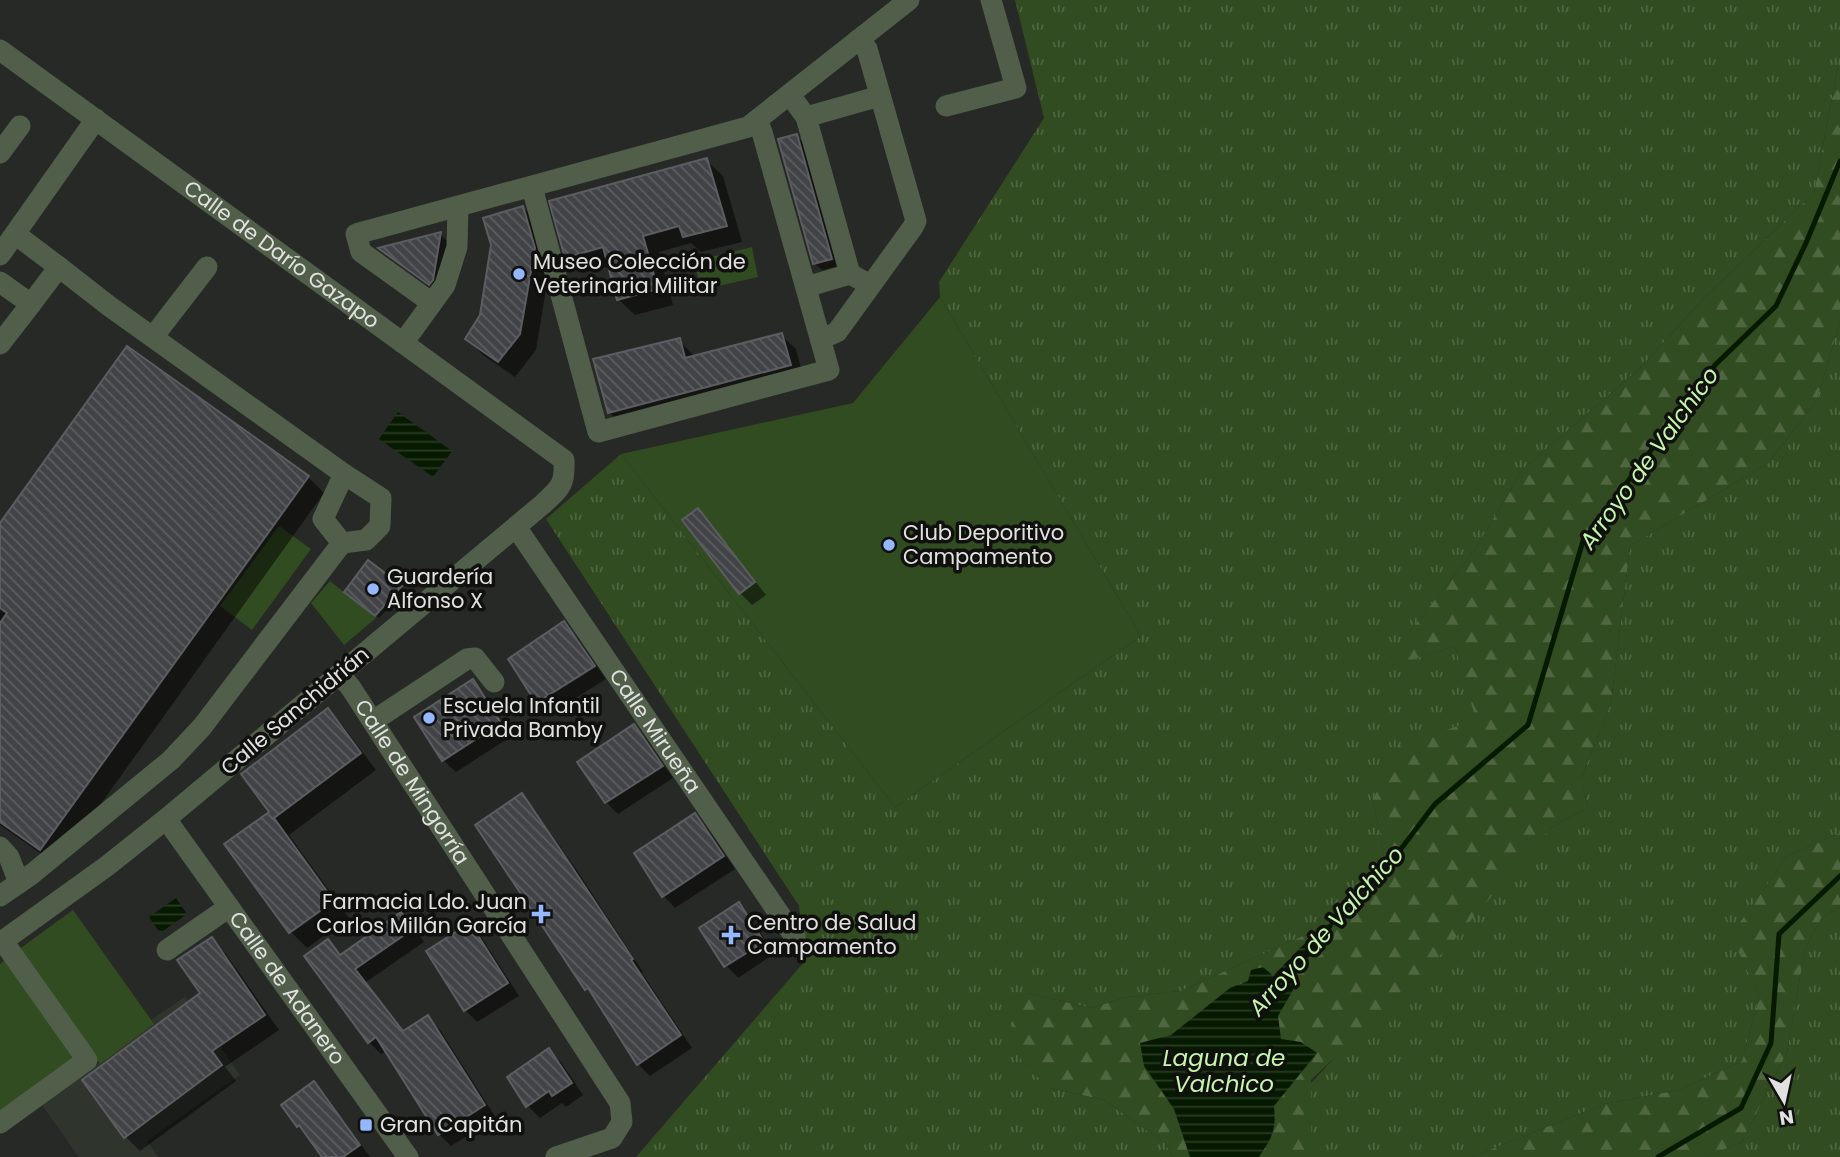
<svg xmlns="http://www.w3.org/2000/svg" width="1840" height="1157" viewBox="0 0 1840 1157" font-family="Poppins,sans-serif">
	<defs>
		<pattern id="grass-tufts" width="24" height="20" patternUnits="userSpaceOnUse" patternTransform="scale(1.75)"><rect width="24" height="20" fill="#314c20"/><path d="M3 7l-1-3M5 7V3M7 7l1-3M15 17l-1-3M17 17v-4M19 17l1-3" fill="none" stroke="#4f6640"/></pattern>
		<pattern id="forest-firs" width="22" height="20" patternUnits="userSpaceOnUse" patternTransform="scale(1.75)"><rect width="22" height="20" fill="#314c20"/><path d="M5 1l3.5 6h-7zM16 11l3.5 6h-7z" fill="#4f6640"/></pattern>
		<pattern id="water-rules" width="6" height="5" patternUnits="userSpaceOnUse" patternTransform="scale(1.75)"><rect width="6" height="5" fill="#061a00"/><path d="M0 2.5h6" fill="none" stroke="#2a3b25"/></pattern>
		<pattern id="building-back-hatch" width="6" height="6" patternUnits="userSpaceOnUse" patternTransform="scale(1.75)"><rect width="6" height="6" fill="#414347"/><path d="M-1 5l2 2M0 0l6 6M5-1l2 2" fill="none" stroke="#5c5e61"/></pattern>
	</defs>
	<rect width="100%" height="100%" fill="#262925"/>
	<!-- built -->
	<polygon fill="#2f352d" points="73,910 151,1020 185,997 240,1075 147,1141 158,1157 79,1157 42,1105 99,1063 18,950"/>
	<!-- grass -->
	<g fill="url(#grass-tufts)">
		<polygon points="1015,0 1840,0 1840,55 1814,193 1704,298 1641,367 1522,470 1476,548 1380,669 1455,646 1477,720 1373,800 1386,866 1314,931 1181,991 1127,997 1091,1008 1028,993 1051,1088 1104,1100 1165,1143 1173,1157 636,1157 805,961 799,906 546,519 621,454 895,807 1141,636 940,297 939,282 1044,118"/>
		<polygon points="1840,322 1840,833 1787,856 1732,935 1759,997 1742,1061 1679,1090 1604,1104 1472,1157 1311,1157 1310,1084 1551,828 1588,807 1581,779 1611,703 1630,546 1768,463 1817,400"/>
		<polygon points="1840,907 1840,1157 1706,1157 1742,1142 1787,1052 1805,949 1821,918"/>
	</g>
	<!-- forest -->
	<g fill="url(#forest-firs)">
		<polygon points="1840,55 1840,322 1817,400 1768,463 1630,546 1611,703 1581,779 1588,807 1551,828 1424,974 1311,1080 1311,1157 1173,1157 1165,1143 1104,1100 1051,1088 1023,1065 1011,1024 1028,993 1091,1008 1127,997 1181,991 1314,931 1386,866 1373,800 1398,746 1476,720 1455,646 1379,670 1476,548 1522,470 1641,367 1704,298 1814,193"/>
		<polygon points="1840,833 1840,907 1821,918 1805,949 1787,1052 1742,1142 1706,1157 1472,1157 1604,1104 1679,1090 1742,1061 1759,997 1731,935 1787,856"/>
	</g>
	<!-- park -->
	<g fill="#314c20">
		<polygon points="752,247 758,277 701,290 694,261"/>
		<polygon points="940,297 1141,636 895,807 621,454 853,403"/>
		<polygon points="279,526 311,549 252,630 220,606"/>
		<polygon points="330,581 376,618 344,645 311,603"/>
		<polygon points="73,910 154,1024 100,1064 18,950"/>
		<polygon points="7,958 77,1060 0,1115 0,964"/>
	</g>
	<!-- water -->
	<g fill="url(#water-rules)">
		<polygon points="398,412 452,451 433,477 379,439"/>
		<polygon points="176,898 187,914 160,933 149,917"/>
		<path d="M1337,917L1323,946L1298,966L1293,990L1278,1016L1281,1039L1301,1042L1317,1053L1274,1106C1276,1131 1273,1136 1259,1157H1190L1174,1109L1144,1066L1140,1043L1171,1035L1230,988L1248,981L1251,970L1263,967L1273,976L1301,947Z"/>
	</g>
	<!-- shadow -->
	<g fill="#0007" fill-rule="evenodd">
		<polygon points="797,136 804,144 839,266 822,270 814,263"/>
		<polygon points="706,160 723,176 742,242 701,252 691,243 659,252 673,305 635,315 618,299 610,266 583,273 566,257"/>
		<polygon points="523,207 539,224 550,265 536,350 515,377 483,355 467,339 482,316"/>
		<polygon points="440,234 452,246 442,295 393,260 382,249"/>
		<polygon points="781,335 796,349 804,379 624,427 609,412 679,340 695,357"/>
		<polygon points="308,477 324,493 57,865 0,825 0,526"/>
		<polygon points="697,511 709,523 766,595 752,605 740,593"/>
		<polygon points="369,562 404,591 379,618 349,595"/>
		<polygon points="564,624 576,636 606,679 550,714 538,702 510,660"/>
		<path d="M472,682L484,694L512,736L456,772L443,760ZM479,693H483L507,729L504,731Z"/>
		<polygon points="328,711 344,727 376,770 289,835 349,918 307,948 291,932 272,812"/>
		<polygon points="634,727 646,739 673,778 618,814 606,802"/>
		<polygon points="521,795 533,808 578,872 643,972 642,973 692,1048 650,1076 638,1064 598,1001 587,989 478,825"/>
		<polygon points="695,816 707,828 735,869 675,908 663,895"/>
		<polygon points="738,905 751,917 774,954 738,978 726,965"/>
		<polygon points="400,915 413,927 424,942 366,982 405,1032 428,1017 440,1030 496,1118 451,1146 439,1134 386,1051 381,1054 369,1042 328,941 342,956"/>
		<polygon points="469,926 482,938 519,996 477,1022 465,1010"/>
		<polygon points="211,939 226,954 279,1030 225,1067 236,1081 140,1151 125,1136 202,994"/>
		<polygon points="549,1050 561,1062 583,1095 566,1107 562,1103 540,1118 528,1106"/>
		<polygon points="314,1083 326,1096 370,1157 325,1157 310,1137 299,1126 284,1105"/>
	</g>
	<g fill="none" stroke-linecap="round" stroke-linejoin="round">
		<!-- stream -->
		<g stroke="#061a00" stroke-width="5">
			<polyline points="1332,922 1355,896 1391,862 1435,804 1528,725 1583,541 1715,365 1776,306 1806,243 1840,161"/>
			<polyline points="1658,1157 1741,1108 1771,1043 1779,934 1840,876"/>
		</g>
	</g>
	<!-- building -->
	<g fill="url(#building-back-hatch)" stroke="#5b5d61" stroke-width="2">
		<polygon points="797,134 832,259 813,264 778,139"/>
		<polygon points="707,158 727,226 683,237 679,226 643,236 658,289 617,300 603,247 565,258 549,201"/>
		<polygon points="523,206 535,248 520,334 498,362 465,339 480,315 491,245 483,218"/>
		<polygon points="441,232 433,280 429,285 378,248"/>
		<polygon points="782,333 791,365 608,413 593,359 680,338 685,358"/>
		<polygon points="127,346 309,476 40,850 0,822 0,623 7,613 0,608 0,523"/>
		<polygon points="698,508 755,582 739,594 682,520"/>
		<polygon points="368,560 402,586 375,616 344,592"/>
		<polygon points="564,621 595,666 536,703 508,659"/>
		<polygon points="473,679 501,723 442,761 414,717"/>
		<polygon points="328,708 361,753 274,818 334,901 289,933 224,844 269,812 241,774"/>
		<polygon points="634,724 663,766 605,803 577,762"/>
		<polygon points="522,793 566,858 633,959 631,960 681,1035 637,1065 588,988 585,990 475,825"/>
		<polygon points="695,813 724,856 662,897 634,853"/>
		<polygon points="739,902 764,942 724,967 699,928"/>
		<polygon points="401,912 413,929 355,969 403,1031 428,1015 485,1105 438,1135 376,1037 368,1043 304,956 328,939 340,955"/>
		<polygon points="470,923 508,983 464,1011 426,951"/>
		<polygon points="212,937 265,1015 212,1051 222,1065 124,1138 82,1080 200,993 177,960"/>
		<polygon points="549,1048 572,1083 552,1096 549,1091 526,1107 507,1077"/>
		<polygon points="314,1081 360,1145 343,1157 322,1157 299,1125 297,1127 281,1105"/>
	</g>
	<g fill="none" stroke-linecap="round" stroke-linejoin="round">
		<!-- minor -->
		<g stroke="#515e4a" stroke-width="21">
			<path id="s1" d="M0,50L564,460C565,485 561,487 543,504L166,819L107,866L0,943"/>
			<polyline points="790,95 806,117 850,274"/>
			<polyline points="946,106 1016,88 991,0"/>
			<polyline points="806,117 880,96"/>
			<polyline points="0,153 20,126"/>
			<polyline points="532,187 598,432 829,370 762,132 757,120"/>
			<polyline points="0,255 96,119"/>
			<polyline points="0,282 31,304 59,267 15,234"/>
			<polyline points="806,287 850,274 863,281"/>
			<polyline points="432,303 361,252 356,234 748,127 909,0"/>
			<polyline points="153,337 207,267"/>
			<polyline points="821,339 837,332 913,227 916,221 867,49 858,40"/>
			<polyline points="403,343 445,285 457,247 458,207"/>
			<polyline points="0,344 31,304"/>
			<path id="s2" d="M516,527L795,937"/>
			<polyline points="342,543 366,540 380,526 381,498 344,474"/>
			<path id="s3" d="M340,674L351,688L620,1103L622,1122L612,1138L556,1157"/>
			<polyline points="373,721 467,659 475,658 494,682"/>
			<path id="s4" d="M166,819L408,1157"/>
			<polyline points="0,847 9,857 19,883"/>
			<polyline points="0,896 32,874 171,760 202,727 342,543 323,519 344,474 109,306 59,267"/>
			<polyline points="167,950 229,907"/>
			<polyline points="0,1123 87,1060 3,941"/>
		</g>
	</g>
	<!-- markers -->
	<g fill="#94b7fd" stroke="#10110f" stroke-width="2.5">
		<circle cx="519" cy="274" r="7"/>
		<circle cx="889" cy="545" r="7"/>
		<circle cx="373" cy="589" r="7"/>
		<circle cx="429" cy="718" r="7"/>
		<path d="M537.5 903.5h7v7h7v7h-7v7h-7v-7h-7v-7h7z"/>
		<path d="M727.5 924.5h7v7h7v7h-7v7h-7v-7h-7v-7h7z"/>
		<rect x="359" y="1118" width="14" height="14" rx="3.5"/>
	</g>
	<g text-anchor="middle" stroke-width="7" stroke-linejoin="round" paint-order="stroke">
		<!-- street labels -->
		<g font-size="21" fill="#e1e2e0" stroke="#10110f">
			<text dy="7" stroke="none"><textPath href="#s1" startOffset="348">Calle de Darío Gazapo</textPath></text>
			<text transform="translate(295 711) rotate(-40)" y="7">Calle Sanchidrián</text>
			<text dy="7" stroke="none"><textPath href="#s2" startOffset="247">Calle Mirueña</textPath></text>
			<text dy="7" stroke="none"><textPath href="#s3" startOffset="130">Calle de Mingorría</textPath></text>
			<text dy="7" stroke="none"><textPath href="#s4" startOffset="208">Calle de Adanero</textPath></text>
		</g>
		<!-- poi labels -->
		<g font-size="21" fill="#e1e2e0" stroke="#10110f" text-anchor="start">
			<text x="533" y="269">Museo Colección de<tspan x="533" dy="24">Veterinaria Militar</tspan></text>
			<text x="903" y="540">Club Deporitivo<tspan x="903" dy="24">Campamento</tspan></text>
			<text x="387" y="584">Guardería<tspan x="387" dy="24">Alfonso X</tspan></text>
			<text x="443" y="713">Escuela Infantil<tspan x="443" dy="24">Privada Bamby</tspan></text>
			<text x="527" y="909" text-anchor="end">Farmacia Ldo. Juan<tspan x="527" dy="24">Carlos Millán García</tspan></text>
			<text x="747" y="930">Centro de Salud<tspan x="747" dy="24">Campamento</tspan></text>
			<text x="380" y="1132">Gran Capitán</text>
		</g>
		<!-- water labels -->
		<g font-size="23" font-style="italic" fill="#c6f5ac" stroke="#10110f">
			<text transform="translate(1649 458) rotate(-54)" y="8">Arroyo de Valchico</text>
			<text transform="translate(1326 931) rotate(-48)" y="8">Arroyo de Valchico</text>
			<text x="1224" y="1066">Laguna de<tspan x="1224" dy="26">Valchico</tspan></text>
		</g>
	</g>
	<!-- north arrow -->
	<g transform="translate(1784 1101) rotate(171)" stroke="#10110f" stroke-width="5" paint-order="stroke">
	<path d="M0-5L12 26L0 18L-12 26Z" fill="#e1e2e0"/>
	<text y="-10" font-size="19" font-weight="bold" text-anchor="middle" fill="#e1e2e0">N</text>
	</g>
</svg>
